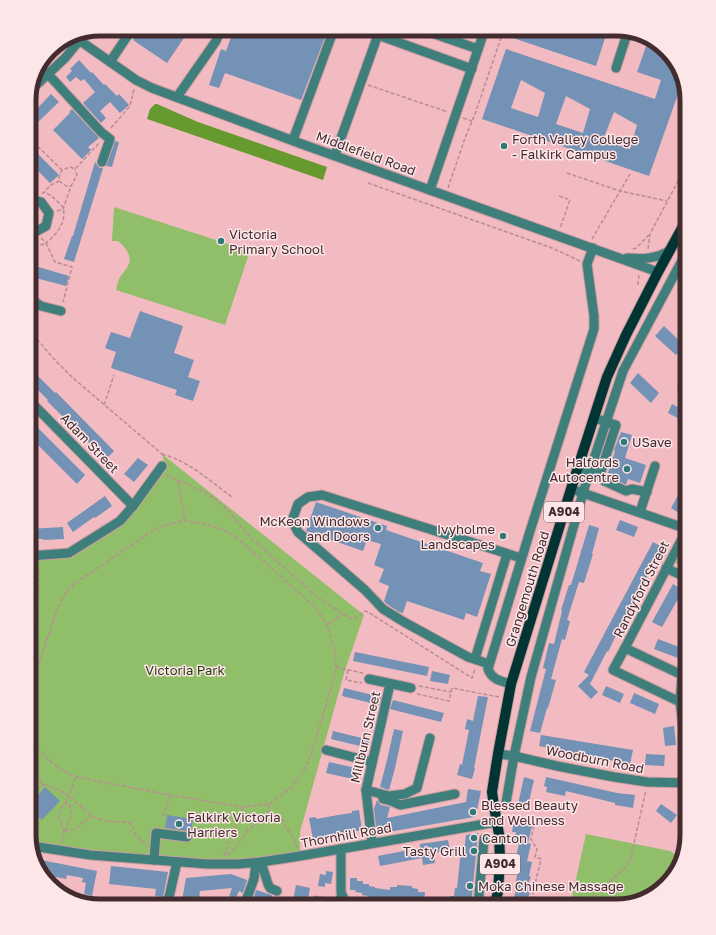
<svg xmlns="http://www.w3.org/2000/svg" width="716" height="935" viewBox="0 0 716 935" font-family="'Golos Text',sans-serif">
	<rect width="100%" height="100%" fill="#f2bbc1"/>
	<!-- green -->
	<g fill="#91bf69">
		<path d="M114,207L250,251L225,325L116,290C117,286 118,281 120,277C126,269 134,262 127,251C125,247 121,244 118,241H112Z"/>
		<polygon points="162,454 364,615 345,670 300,832 300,856 237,864 32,846 29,835 29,657 36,622 36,556 69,553 120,521 162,466 164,460"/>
		<polygon points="687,541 687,570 675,563"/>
		<polygon points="586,834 670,851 681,858 678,870 655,894 616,906 570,906"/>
	</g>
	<!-- forest -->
	<polygon fill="#669a2f" points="155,104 157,104 198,122 327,167 323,180 147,119 150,109"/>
	<!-- building -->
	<g fill="#7392b5" fill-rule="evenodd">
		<polygon points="106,29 123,29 117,37"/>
		<polygon points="141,29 190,29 167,63 133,40"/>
		<polygon points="234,29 328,29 301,100 225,73 219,88 209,85 221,49 226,51"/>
		<polygon points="515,29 608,29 596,66 513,38"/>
		<path d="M649,38L652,39L675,61L682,83L649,176L482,119L506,49L655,99L661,80L637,72ZM521,80L545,93L538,117L511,108ZM566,96L590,109L583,133L556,124ZM614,112L637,125L630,149L603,140Z"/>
		<polygon points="79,60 91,73 92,72 104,85 105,84 117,96 119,94 129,105 120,113 110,102 100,111 106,118 101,123 83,103 95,92 84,79 81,81 76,77 70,82 66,77 72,71 70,69"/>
		<polygon points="51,94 59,102 37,123 30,116"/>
		<polygon points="72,109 99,138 88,147 91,150 82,159 53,130 70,113 69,112"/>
		<polygon points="115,141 119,142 112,167 106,166"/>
		<polygon points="29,145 59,175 50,183 29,162"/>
		<polygon points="95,162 98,166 100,168 103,168 74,262 64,259 72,236 73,236"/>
		<polygon points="29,245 38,248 35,258 29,256"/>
		<polygon points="35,266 69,276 66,286 32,277"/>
		<polygon points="687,280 687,296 679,289"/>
		<polygon points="140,311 183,326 174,353 194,360 188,377 200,381 193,401 175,395 177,390 111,368 116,352 105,348 111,332 130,338"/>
		<polygon points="664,326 685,346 676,355 655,336"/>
		<polygon points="638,373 659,393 651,403 630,383"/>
		<polygon points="37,375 55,393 56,392 114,451 106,459 47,401 48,400 30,382"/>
		<polygon points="672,404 687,412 687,423 668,413"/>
		<polygon points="29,419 85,475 77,484 29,436"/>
		<polygon points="621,432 632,435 625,458 646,465 640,483 628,479 626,485 612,478 613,475 608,473 615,451 614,450"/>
		<polygon points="138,458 148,465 134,482 124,474"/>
		<polygon points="687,479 687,498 679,513 671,508"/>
		<polygon points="105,496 112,506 95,518 94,517 73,532 67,523"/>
		<polygon points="316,502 387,526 386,530 483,563 480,571 491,574 477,617 466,613 464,620 407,601 403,613 399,612 387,604 384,601 389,586 379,582 384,569 374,565 381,544 367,540 363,551 306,531"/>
		<polygon points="620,520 638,527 634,537 616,530"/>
		<polygon points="589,525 599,528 592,554 593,554 584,583 579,582 567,620 570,621 565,640 562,639 551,679 556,680 548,708 547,708 540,733 530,731 546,669 543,668 549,643 554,644 562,611 561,610 569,585 571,585"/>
		<polygon points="63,527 64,539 43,540 43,539 29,539 29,529"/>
		<polygon points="653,542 662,547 623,624 622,623 608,652 607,651 590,684 598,692 591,699 578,686 589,675 584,672"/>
		<polygon points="673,584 687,592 687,604 678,599 662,627 652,622"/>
		<polygon points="658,639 687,650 683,660 654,649"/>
		<polygon points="355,652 429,667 427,676 353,661"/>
		<polygon points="432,671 450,675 448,684 430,681"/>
		<polygon points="606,686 624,694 620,703 602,695"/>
		<polygon points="344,688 381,697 379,705 342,696"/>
		<polygon points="634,693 659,704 655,714 630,703"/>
		<polygon points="478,696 488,697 474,768 475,768 472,779 457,775 460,764 462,765 469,730 465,729 467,719 473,721"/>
		<polygon points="393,700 444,713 441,722 390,709"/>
		<polygon points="674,726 676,745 665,746 663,728"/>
		<polygon points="394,729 403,731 395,768 389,790 380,787 387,760"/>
		<polygon points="333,731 370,740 368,748 331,739"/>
		<polygon points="541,735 633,750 630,764 539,746"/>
		<polygon points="646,754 665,755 664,766 645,765"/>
		<polygon points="329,762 356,768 353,779 326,773"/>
		<polygon points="524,777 534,780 528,806 518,804"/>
		<polygon points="546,777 617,793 635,795 633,808 615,805 615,803 566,791 565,796 546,792 547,787 544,786"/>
		<polygon points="45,787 60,801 42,820 29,809 29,805"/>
		<polygon points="468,789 481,791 476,815 474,817 377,834 374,809 377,800 379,803 381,805 390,807 387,818 466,802"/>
		<polygon points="661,804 677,815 671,823 656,811"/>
		<polygon points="359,810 362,830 313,839 309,818 316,817 316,819 338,815 352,813 352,811"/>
		<polygon points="167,815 193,819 191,833 188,831 165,828"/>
		<polygon points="514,821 532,826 528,843 531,844 527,861 532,862 529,876 531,877 528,884 532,885 526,906 512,906 517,886 515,885 520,862 515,860 519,844 513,842 516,832 512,832"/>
		<polygon points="478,833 471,906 431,906 431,899 449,901 450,896 454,896 455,888 457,888 461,850 464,851 466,835"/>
		<polygon points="448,840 450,850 434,853 435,863 423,865 422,858 380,866 378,856 420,848 420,844"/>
		<polygon points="36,859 97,871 92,896 84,894 86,883 82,882 83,878 67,875 66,879 46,875 47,870 39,868"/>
		<polygon points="111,866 168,872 163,897 155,896 156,889 109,884"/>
		<polygon points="326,871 333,872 331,884 325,883 325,887 318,886 320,874 326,875"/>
		<polygon points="231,874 247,880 243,893 239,891 233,906 226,906 232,888 200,891 198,906 181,906 186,878"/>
		<polygon points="350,878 357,878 357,881 363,881 363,884 369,884 369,886 375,887 375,888 390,890 390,887 397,887 397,885 412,886 412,888 418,889 418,892 425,892 424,904 417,903 417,901 411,900 411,898 397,897 397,899 391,899 390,902 384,901 384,903 376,902 377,899 368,898 368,896 362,895 362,893 355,892 356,890 350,890"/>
		<polygon points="296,885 310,888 307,904 293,901"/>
		<polygon points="256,890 272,895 272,898 281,900 280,906 259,906 252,904"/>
	</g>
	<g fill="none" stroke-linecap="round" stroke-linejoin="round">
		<defs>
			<g id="minor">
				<polyline points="420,29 478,49"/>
				<polyline points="378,35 472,69"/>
				<polyline points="76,38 136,80 152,88 299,143 658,272"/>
				<polyline points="110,62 132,29"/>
				<polyline points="616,68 628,31"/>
				<polyline points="48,74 101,132 110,139 102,162"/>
				<polyline points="31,90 65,58 79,41"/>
				<polyline points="177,97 216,41 221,29"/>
				<polyline points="293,140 334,29"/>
				<polyline points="335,155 380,29"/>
				<polyline points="430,190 485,29"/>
				<polyline points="29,231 37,231 46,226 49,213 41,202 32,200 29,201"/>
				<path d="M627,258C642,259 656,259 669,251"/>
				<polyline points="29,298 41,306 61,311"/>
				<path d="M687,397C680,387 682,383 687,373"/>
				<polyline points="29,400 133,506"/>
				<polyline points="577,471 589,473 600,474 616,425 594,418"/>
				<polyline points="600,474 604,481 626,491 632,489 647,492"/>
				<polyline points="577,491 687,529"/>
				<polyline points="640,512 655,466"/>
				<polyline points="29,556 69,553 120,521 133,506 162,466"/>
				<polyline points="666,568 687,578"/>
				<polyline points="625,648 613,670 680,702 687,758"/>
				<polyline points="475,659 507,554"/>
				<polyline points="489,664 468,657 404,622 383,609 365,590 298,532 292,521 298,504 308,497 322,495 521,558"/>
				<polyline points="682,675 625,648 687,529"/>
				<polyline points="369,679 411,688"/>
				<path d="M511,684C501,681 492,680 488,669L531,528L594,329V316L587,264L593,248"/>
				<polyline points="680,702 682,675"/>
				<polyline points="326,750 372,762"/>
				<polyline points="498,754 514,756 557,766 614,777 647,782 687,783"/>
				<polyline points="366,790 389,796 405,794 417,788 430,738"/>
				<polyline points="383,799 391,801 400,805 455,794"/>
				<polyline points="506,803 514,756 531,677 585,486 623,371 687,251"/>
				<polyline points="372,843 366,790 390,684"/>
				<polyline points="32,846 90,855 207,864 237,864 261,862 300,856 497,822"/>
				<polyline points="341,849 341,892 347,906"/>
				<polyline points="154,860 156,833 187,837"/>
				<polyline points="261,862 268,884 270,888 277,891"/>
				<polyline points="316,901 336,904 342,896"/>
				<polyline points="166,906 170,893 177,862"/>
				<polyline points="244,906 254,879 256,863"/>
				<polyline points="478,906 484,839"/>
			</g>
			<polyline id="major" points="494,906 498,892 500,860 499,834 494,806 492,792 498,754 511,684 571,489 607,377 626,335 658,272 687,219"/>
		</defs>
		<!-- minor casing -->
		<use href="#minor" stroke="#cb9ca1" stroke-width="11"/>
		<!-- major casing -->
		<use href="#major" stroke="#cb9ca1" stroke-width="12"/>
		<!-- path -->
		<g stroke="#ba8d92" stroke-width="1.5" stroke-dasharray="4 2" stroke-linecap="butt">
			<polyline points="368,85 448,112"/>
			<polyline points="463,118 472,121"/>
			<polyline points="111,128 130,106 134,89"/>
			<polyline points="29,138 62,170"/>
			<polyline points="567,173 620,191 667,201"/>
			<polyline points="59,181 66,186 71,186"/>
			<polyline points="368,183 552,248 580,261"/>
			<polyline points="448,188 465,138 475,114 504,29"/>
			<polyline points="42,194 51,185 59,181 59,177 62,170 70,167 75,169 100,142"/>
			<polyline points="559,196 570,200 560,228"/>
			<polyline points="57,211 63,209 71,186 77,175 75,169"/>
			<path d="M41,238L46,243C56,235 67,222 63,208C62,205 59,203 57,201C53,197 49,194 44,192"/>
			<polyline points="592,239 630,174"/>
			<polyline points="29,241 41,245 46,243 55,262 72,267 63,302"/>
			<polyline points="633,249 636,248 649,235"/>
			<polyline points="648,249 650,234 687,164"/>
			<polyline points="639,275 638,284 640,285"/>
			<polyline points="29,330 54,359 73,378 162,454 163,458"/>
			<polyline points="104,405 114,375"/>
			<path d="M162,454C189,461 211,482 232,497"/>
			<polyline points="166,475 204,492 218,501 228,510 251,538 317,597 349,618 354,618 359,616 362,613 365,611 368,612 472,678 475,669 476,669"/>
			<polyline points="178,481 185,521"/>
			<polyline points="327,625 343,614"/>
			<polyline points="336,667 363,673"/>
			<polyline points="348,670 346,680 362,683"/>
			<polyline points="29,677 38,622 39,571 37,563"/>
			<polyline points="419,686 451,692"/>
			<polyline points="417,694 449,701 452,688 499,697"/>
			<path d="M29,725C31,730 32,735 34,740C42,758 59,769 76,777L170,795L243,807L269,804L281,796L293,786L303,772L311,755L334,678L336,667L335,652L327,625L315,607L248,547L236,537L222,529L205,524L185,521L169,524L155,529L77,582L69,588L64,597L57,610L29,692"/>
			<polyline points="29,765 37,776 43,784 54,788 68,795 91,816 106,821 127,822 132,825 136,836 145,843 147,846"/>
			<polyline points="29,799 43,784"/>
			<polyline points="269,804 269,816"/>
			<polyline points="163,816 170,795"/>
			<polyline points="64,831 58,817 60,810 66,802 76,777"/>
			<polyline points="64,831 73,830 91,816"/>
			<path d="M62,843C63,838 63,834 65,830C70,818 72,819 70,805L66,803"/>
			<polyline points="227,855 236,847 248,830 262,819 273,815 278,816 282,819 287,829 295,839 297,848"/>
			<polyline points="224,856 243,807"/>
			<polyline points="530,906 541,859 535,857 537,849 531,839 534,825"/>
			<polyline points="583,906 587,901 624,869 630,861 646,790"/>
		</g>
		<!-- minor -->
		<use href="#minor" stroke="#3e7f7c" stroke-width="9"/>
		<!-- major -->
		<use href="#major" stroke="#013432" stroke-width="10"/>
	</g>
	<!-- markers -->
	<g fill="#307977" stroke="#fde6e8" stroke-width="1.5">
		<circle cx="504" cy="146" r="4"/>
		<circle cx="221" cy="241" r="4"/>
		<circle cx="624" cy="442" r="4"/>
		<circle cx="627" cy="469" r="4"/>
		<circle cx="378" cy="528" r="4"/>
		<circle cx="503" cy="536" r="4"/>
		<circle cx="473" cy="812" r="4"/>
		<circle cx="179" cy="824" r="4"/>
		<circle cx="474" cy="838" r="4"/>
		<circle cx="474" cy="851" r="4"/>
		<circle cx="470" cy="886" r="4"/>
	</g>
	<g text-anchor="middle" stroke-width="3" stroke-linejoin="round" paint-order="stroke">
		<!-- shield labels -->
		<g fill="#fde6e8" stroke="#7a6466" stroke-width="1">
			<rect x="544" y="502" width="40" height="20" rx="3"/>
			<rect x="480" y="854" width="40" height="20" rx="3"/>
		</g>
		<g font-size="12" font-weight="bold" fill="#422c2f">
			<text x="564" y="516">A904</text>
			<text x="500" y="868">A904</text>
		</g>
		<!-- poi labels -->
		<g font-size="13" fill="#422c2f" stroke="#fde6e8" text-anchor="start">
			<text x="512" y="144">Forth Valley College<tspan x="512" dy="15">- Falkirk Campus</tspan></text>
			<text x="229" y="239">Victoria<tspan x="229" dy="15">Primary School</tspan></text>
			<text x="632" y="447">USave</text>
			<text x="619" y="467" text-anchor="end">Halfords<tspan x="619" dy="15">Autocentre</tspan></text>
			<text x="370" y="526" text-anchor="end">McKeon Windows<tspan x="370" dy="15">and Doors</tspan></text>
			<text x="495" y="534" text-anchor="end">Ivyholme<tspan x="495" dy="15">Landscapes</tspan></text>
			<text x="481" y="810">Blessed Beauty<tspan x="481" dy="15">and Wellness</tspan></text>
			<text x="187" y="822">Falkirk Victoria<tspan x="187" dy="15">Harriers</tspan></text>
			<text x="482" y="843">Canton</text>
			<text x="466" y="856" text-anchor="end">Tasty Grill</text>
			<text x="478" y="891">Moka Chinese Massage</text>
		</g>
		<!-- street labels -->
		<g font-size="13" fill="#422c2f" stroke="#fde6e8">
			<text transform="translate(366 153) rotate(20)" y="5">Middlefield Road</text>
			<text transform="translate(90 443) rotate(46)" y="5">Adam Street</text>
			<text transform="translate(527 589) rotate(-73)" y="5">Grangemouth Road</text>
			<text transform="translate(641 589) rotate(-63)" y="5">Randyford Street</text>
			<text transform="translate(365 737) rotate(-77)" y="5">Millburn Street</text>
			<text transform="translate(595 759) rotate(11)" y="5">Woodburn Road</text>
			<text transform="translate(346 835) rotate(-10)" y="5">Thornhill Road</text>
		</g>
		<!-- park labels -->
		<g font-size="13" fill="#283d14" stroke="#fde6e8">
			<text x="185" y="675">Victoria Park</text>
		</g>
	</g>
	<!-- crop -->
	<path d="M0 0H716V935H0ZM100 36H616A64 64 0 0 1 680 100V835A64 64 0 0 1 616 899H100A64 64 0 0 1 36 835V100A64 64 0 0 1 100 36Z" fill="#fde6e8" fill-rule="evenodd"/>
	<path fill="none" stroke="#422c2f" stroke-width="5" d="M100 36H616A64 64 0 0 1 680 100V835A64 64 0 0 1 616 899H100A64 64 0 0 1 36 835V100A64 64 0 0 1 100 36Z"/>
</svg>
